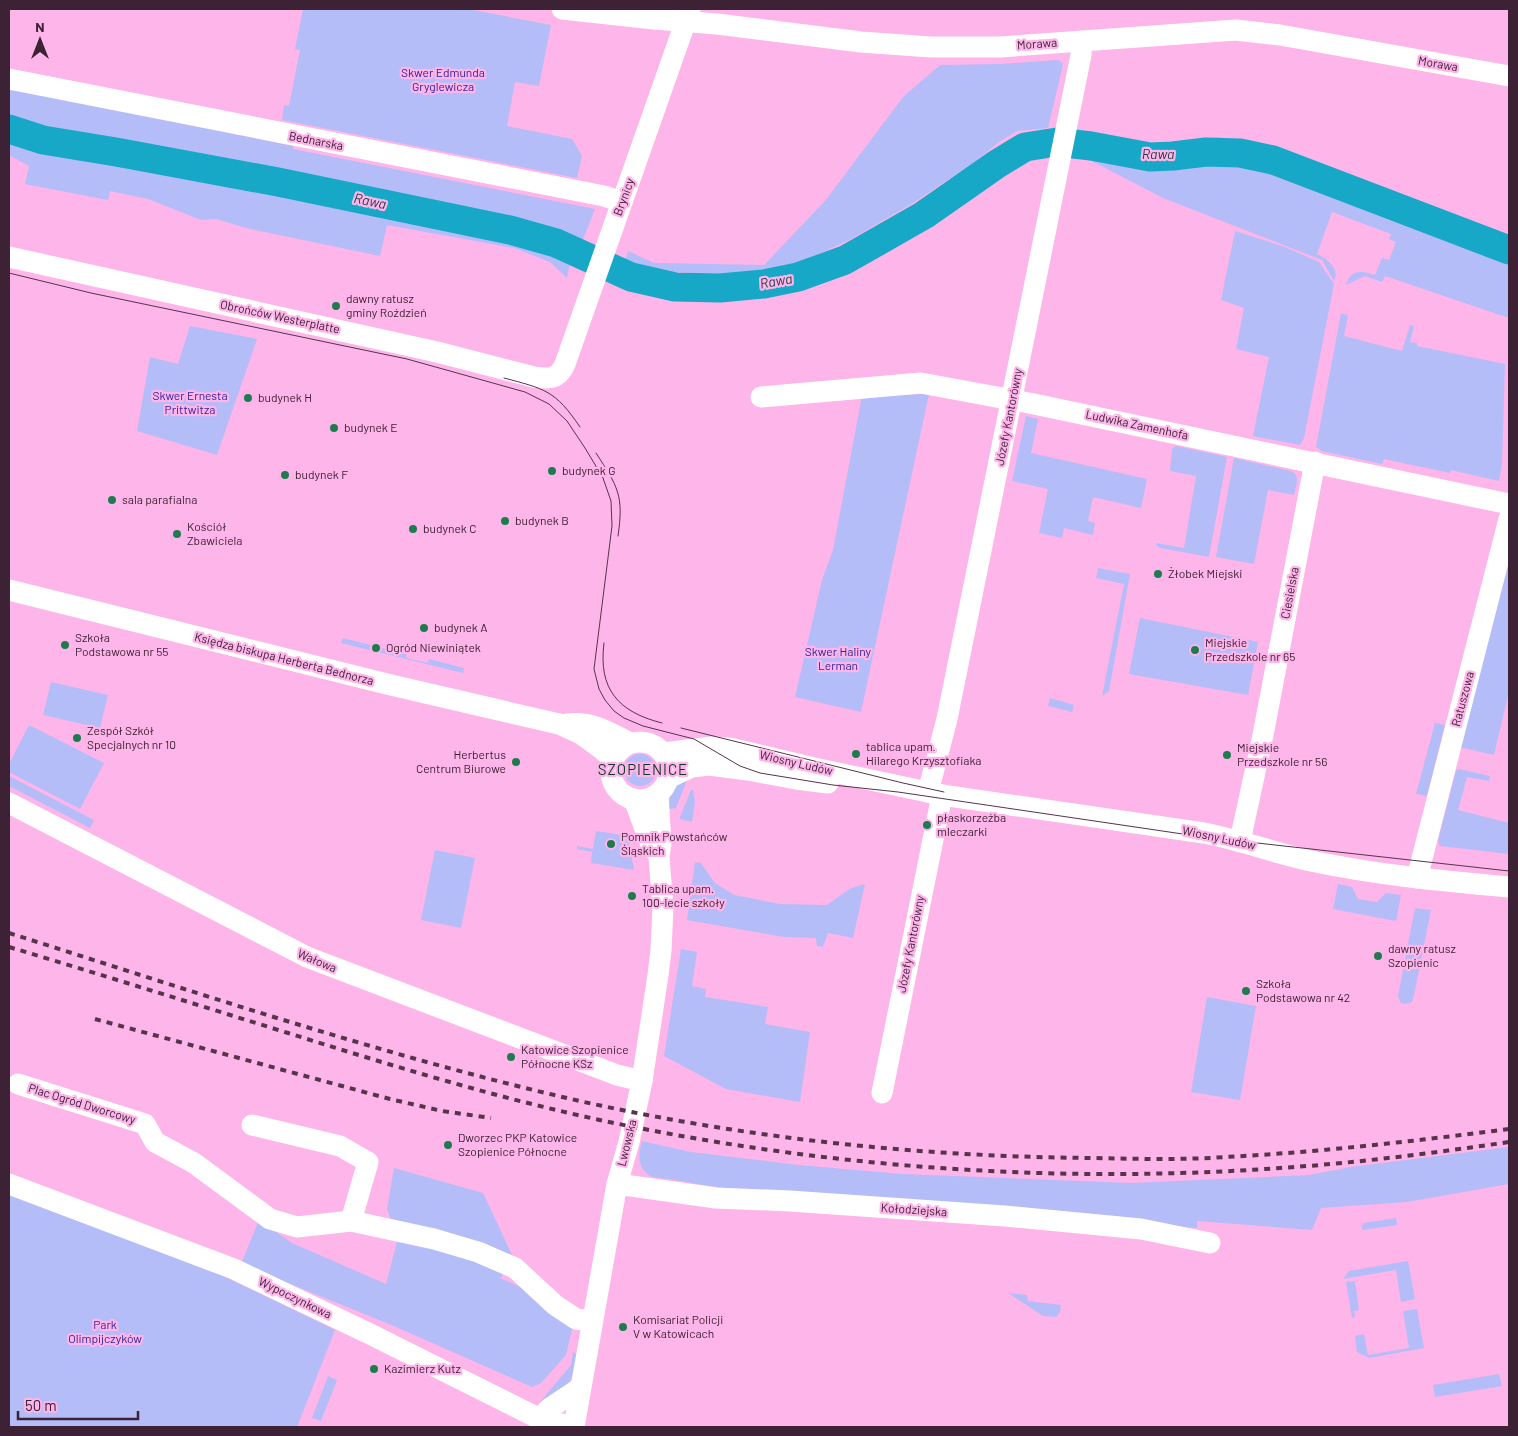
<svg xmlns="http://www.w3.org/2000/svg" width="1518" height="1436" viewBox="0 0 1518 1436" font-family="Barlow,sans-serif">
	<rect width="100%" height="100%" fill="#feb5e9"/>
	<!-- green -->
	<g fill="#b4bdf8">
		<polygon points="303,9 468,9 551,25 539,86 515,82 507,126 572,139 582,156 577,178 282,120 284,105 289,106 300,50 295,49"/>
		<polygon points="1058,60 1063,63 1062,69 1048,128 1017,131 999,142 973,163 913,203 849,240 804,261 768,270 724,274 657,271 625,262 628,251 654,263 764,265 825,201 904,96 940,65 1001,64"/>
		<polygon points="9,88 293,146 293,149 595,209 582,242 550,228 473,210 154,147 42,130 9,119"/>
		<path d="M1091,132L1158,146L1218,137L1262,147L1509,240V318L1385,276L1382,282L1365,276L1346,285C1351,268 1362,271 1375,275L1382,258L1389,260L1396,242L1389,239L1391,234L1332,212L1317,254C1328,259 1340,269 1334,281L1322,260L1163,198L1086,158Z"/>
		<polygon points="9,138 27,145 256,186 512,239 540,247 570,263 567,278 550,262 514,248 387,225 380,256 246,228 216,219 201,220 148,199 110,191 108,200 25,184 29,166 9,155"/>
		<polygon points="1235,231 1285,247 1319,262 1334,284 1304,438 1300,445 1253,436 1269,357 1236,349 1244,308 1221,300"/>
		<polygon points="1341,313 1348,315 1344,336 1402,351 1410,325 1414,326 1410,342 1417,343 1417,346 1505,364 1502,464 1499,481 1451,470 1450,473 1384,459 1382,464 1322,451 1316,447"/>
		<polygon points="190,326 257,339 217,455 137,431 150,357 178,364"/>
		<polygon points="929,394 861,712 795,697 822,580 833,550 862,396"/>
		<polygon points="1026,416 1038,419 1031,453 1147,479 1141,508 1093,497 1088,521 1095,523 1093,535 1064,528 1062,538 1039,533 1048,489 1012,481"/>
		<polygon points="1176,446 1227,457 1209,557 1160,548 1156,545 1156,543 1184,548 1196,476 1170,471 1172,449"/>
		<path d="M1234,458L1291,471C1301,475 1296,486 1294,495L1268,490L1254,564L1216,557Z"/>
		<polygon points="1509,555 1509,691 1494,755 1459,747"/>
		<polygon points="1098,568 1130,574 1109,691 1102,696 1124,584 1096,578"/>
		<polygon points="1140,618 1258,642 1248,695 1129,674"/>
		<polygon points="343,638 406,654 406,658 428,663 429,659 464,668 463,673 341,643"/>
		<polygon points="51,682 108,695 100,728 43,715"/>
		<polygon points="1050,698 1074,705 1072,712 1048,706"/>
		<polygon points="1435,723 1445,725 1427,796 1416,794"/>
		<polygon points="29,725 104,763 80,809 9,772 9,764"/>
		<circle cx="640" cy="770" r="16"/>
		<polygon points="1459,769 1490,776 1489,781 1467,777 1458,810 1509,823 1509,854 1440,846 1438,841 1456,771"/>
		<path d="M689,775L676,808L669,809C668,793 676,783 689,775Z"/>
		<polygon points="9,776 94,820 90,828 9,786"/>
		<polygon points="691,790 693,790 695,802 692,822 680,819 680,817"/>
		<polygon points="596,831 628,836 634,870 591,863 592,852 577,849 577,846 593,849"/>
		<polygon points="435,850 475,858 461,928 421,920"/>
		<polygon points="695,862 701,863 715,883 734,895 780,904 827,905 851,888 865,884 853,938 828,933 823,947 817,946 816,938 784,937 687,920"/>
		<polygon points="1338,884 1352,887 1358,899 1377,902 1386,893 1401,895 1396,921 1333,909"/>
		<polygon points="1415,908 1431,910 1414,995 1412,1002 1405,1004 1400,1002 1398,996"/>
		<polygon points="681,949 697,952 692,986 706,989 705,997 768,1007 765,1024 810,1032 800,1102 726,1089 664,1056"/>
		<polygon points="1207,997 1256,1006 1240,1100 1191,1092"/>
		<path d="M642,1141L691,1152L799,1165L902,1174L1131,1183L1309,1175L1351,1167L1509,1147V1184L1407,1202L1321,1208L1312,1230L1197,1221V1228L731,1189C710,1186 690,1183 669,1179C663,1178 655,1178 650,1176C636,1168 639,1152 642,1141Z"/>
		<polygon points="394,1168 483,1193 515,1261 500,1278 576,1312 566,1355 541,1383 532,1387 389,1324 241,1264 259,1220 292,1243 386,1284 398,1238 387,1209"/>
		<polygon points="9,1191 211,1270 335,1330 297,1427 9,1427"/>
		<polygon points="1396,1218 1397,1225 1363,1230 1361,1227 1364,1223"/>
		<polygon points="1408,1261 1415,1299 1401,1302 1396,1270 1343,1279 1349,1271"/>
		<polygon points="1355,1281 1359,1310 1354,1311 1355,1317 1352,1318 1346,1282"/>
		<polygon points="1008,1293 1027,1295 1028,1301 1061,1305 1060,1312 1056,1317 1043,1316"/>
		<polygon points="1417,1309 1424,1348 1369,1358 1357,1352 1355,1336 1364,1334 1368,1355 1409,1348 1403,1311"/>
		<path d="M573,1352L577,1354C572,1382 569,1394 540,1402L571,1365Z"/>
		<polygon points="1499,1374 1502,1386 1435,1397 1433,1385"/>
		<polygon points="328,1376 337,1380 321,1421 312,1418"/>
	</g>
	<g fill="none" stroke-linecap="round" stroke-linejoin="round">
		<!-- river -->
		<polyline stroke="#16a8c6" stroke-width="29" points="9,129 43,140 116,152 278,182 510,230 556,243 631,277 675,287 720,288 764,284 798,277 845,260 924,215 997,164 1025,147 1057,142 1091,146 1150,157 1173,156 1206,152 1240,153 1273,160 1509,250"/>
		<!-- minor -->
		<g stroke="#fff" stroke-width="21">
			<polyline points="562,9 654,19 717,24 861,42 931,47 1000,47 1236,30 1280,35 1509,76"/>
			<polyline points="9,79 604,196 622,202"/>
			<path d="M9,257L437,352L534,377C549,379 558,380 565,364L690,9"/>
			<polyline points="761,397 921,383 1034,404 1509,504"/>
			<polyline points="9,590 391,685 559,724 581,734 603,750 613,760"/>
			<path d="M567,724C592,721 609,732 630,743"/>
			<circle cx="640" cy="771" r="29"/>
			<path d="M664,753L711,747L730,748L814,768L942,795L1204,833C1240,840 1275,853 1311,861C1377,875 1443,881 1509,887"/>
			<polyline points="668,778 692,767 709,765 748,770 796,779 828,783"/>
			<polyline points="928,792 947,719 1081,55 1081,41"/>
			<polyline points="634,799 651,845 656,852"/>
			<polyline points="9,803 307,957 617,1075 642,1081"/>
			<polyline points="1240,841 1263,735 1315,462"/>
			<polyline points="1417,878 1509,519"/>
			<polyline points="18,1084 145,1124 155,1142 194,1163 270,1219 297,1227 351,1221 434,1239 478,1252 515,1268 555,1305 576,1319 592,1321"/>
			<polyline points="882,1093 942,795"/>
			<polyline points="252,1125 340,1146 368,1162 351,1221"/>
			<polyline points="9,1184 234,1269 370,1334 544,1421 574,1426"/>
			<polyline points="617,1184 716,1198 790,1201 1005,1216 1141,1229 1210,1243"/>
			<polyline points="541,1427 544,1421 544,1414 550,1408 580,1388"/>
			<polyline points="574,1427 617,1184 629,1142 642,1081 658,975 661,950 663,907 659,857 661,844 658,794"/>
		</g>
		<!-- tram -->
		<g stroke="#55344c" stroke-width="1">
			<polyline points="9,273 91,293 407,359 525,392 549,404 567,421 585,448 603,478 611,501 612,526 594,669 599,689 605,700 614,711 624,718 643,726 694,739 740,766 760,773 833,785 898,792 1203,837 1509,871"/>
			<path d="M504,378C545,389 555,390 580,427"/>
			<path d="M596,453C618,487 624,495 618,536"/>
			<path d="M604,643C598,689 618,712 662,723"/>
			<polyline points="681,728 903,783 944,792"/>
		</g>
		<!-- rail -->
		<g stroke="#55344c" stroke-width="4" stroke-dasharray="6 6" stroke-linecap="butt">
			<path d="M9,933C198,993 391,1058 584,1102C752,1139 924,1157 1095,1158C1139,1159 1183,1160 1226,1157C1321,1152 1415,1141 1509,1129"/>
			<path d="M9,947C102,975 195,1004 288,1033C396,1067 504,1100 614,1123C832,1168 1058,1184 1280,1168C1357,1163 1433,1153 1509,1142"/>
			<polyline points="95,1019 390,1099 442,1111 491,1118"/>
		</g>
	</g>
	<!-- markers -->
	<g fill="#207a4f" stroke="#feb5e9" stroke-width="2">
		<circle cx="336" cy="306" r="5"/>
		<circle cx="248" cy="398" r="5"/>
		<circle cx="334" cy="428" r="5"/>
		<circle cx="552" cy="471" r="5"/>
		<circle cx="285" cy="475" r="5"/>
		<circle cx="112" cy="500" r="5"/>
		<circle cx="505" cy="521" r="5"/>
		<circle cx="413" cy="529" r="5"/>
		<circle cx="177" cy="534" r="5"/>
		<circle cx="1158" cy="574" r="5"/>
		<circle cx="424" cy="628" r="5"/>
		<circle cx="65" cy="645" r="5"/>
		<circle cx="376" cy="648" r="5"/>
		<circle cx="1195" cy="650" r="5"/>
		<circle cx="77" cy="738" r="5"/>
		<circle cx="856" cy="754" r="5"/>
		<circle cx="1227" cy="755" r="5"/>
		<circle cx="516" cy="762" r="5"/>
		<circle cx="927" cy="825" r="5"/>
		<circle cx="611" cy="844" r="5"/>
		<circle cx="632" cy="896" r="5"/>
		<circle cx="1378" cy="956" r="5"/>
		<circle cx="1246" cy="991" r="5"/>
		<circle cx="511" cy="1057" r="5"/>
		<circle cx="448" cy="1145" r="5"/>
		<circle cx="623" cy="1327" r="5"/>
		<circle cx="374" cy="1369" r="5"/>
	</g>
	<g text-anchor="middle" stroke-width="4.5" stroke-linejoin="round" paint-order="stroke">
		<!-- street labels -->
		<g font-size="12" fill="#3d2236" stroke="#feb5e9">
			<text transform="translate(1037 44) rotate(-4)" y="4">Morawa</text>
			<text transform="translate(1438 64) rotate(10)" y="4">Morawa</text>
			<text transform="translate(316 141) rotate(11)" y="4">Bednarska</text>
			<text transform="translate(624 197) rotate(-70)" y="4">Brynicy</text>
			<text transform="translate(280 317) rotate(12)" y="4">Obrońców Westerplatte</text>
			<text transform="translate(1009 417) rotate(-79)" y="4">Józefy Kantorówny</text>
			<text transform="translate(1137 425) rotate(12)" y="4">Ludwika Zamenhofa</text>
			<text transform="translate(1290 593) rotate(-79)" y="4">Ciesielska</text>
			<text transform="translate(284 659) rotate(14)" y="4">Księdza biskupa Herberta Bednorza</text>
			<text transform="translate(1463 699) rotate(-75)" y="4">Ratuszowa</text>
			<text transform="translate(796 763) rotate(13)" y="4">Wiosny Ludów</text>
			<text transform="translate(1219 838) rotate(12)" y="4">Wiosny Ludów</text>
			<text transform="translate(911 944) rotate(-79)" y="4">Józefy Kantorówny</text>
			<text transform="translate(317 961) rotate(23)" y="4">Wałowa</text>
			<text transform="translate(82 1104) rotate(17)" y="4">Plac Ogród Dworcowy</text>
			<text transform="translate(627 1143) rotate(-76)" y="4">Lwowska</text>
			<text transform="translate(914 1210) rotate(4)" y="4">Kołodziejska</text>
			<text transform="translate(295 1298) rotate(26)" y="4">Wypoczynkowa</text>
		</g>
		<!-- park labels -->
		<g font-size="12" fill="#312699" stroke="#feb5e9">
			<text x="443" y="77">Skwer Edmunda<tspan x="443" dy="14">Gryglewicza</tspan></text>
			<text x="190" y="400">Skwer Ernesta<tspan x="190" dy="14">Prittwitza</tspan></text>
			<text x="838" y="656">Skwer Haliny<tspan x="838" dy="14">Lerman</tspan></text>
			<text x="105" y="1329">Park<tspan x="105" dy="14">Olimpijczyków</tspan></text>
		</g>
		<!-- poi labels -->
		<g font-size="12" fill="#3d2236" stroke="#feb5e9" text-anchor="start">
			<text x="346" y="303">dawny ratusz<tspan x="346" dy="14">gminy Roździeń</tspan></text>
			<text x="258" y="402">budynek H</text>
			<text x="344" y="432">budynek E</text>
			<text x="562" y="475">budynek G</text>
			<text x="295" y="479">budynek F</text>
			<text x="122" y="504">sala parafialna</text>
			<text x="515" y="525">budynek B</text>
			<text x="187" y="531">Kościół<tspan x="187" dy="14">Zbawiciela</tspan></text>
			<text x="423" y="533">budynek C</text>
			<text x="1168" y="578">Żłobek Miejski</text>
			<text x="434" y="632">budynek A</text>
			<text x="75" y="642">Szkoła<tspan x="75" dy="14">Podstawowa nr 55</tspan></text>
			<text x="1205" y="647">Miejskie<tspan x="1205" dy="14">Przedszkole nr 65</tspan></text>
			<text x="386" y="652">Ogród Niewiniątek</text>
			<text x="87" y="735">Zespół Szkół<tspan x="87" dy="14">Specjalnych nr 10</tspan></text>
			<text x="866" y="751">tablica upam.<tspan x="866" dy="14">Hilarego Krzysztofiaka</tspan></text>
			<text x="1237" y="752">Miejskie<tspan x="1237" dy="14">Przedszkole nr 56</tspan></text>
			<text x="506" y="759" text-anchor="end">Herbertus<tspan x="506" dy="14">Centrum Biurowe</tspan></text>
			<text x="937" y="822">płaskorzeźba<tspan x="937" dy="14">mleczarki</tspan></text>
			<text x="621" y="841">Pomnik Powstańców<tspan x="621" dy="14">Śląskich</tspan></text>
			<text x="642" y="893">Tablica upam.<tspan x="642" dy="14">100-lecie szkoły</tspan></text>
			<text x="1388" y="953">dawny ratusz<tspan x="1388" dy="14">Szopienic</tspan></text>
			<text x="1256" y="988">Szkoła<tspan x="1256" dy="14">Podstawowa nr 42</tspan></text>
			<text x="521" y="1054">Katowice Szopienice<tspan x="521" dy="14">Północne KSz</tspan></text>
			<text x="458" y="1142">Dworzec PKP Katowice<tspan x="458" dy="14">Szopienice Północne</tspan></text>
			<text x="633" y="1324">Komisariat Policji<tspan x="633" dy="14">V w Katowicach</tspan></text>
			<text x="384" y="1373">Kazimierz Kutz</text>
		</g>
		<!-- water labels -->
		<g font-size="14" font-style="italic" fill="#243f47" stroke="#feb5e9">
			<text x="1158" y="159">Rawa</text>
			<text transform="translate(370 201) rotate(12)" y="5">Rawa</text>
			<text transform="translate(776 281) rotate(-10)" y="5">Rawa</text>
		</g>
		<!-- quarter labels -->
		<g font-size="15" letter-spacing="1" fill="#0e3823" stroke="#feb5e9">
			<text x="643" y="775">SZOPIENICE</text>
		</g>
	</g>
	<!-- border -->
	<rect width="1518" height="1436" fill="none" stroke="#3d2236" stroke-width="20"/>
	<!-- north arrow -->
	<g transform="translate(40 40)" stroke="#feb5e9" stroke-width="4" paint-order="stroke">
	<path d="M0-4L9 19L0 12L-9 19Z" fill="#3d2236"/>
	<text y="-8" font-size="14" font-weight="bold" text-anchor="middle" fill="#3d2236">N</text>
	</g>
	<!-- scale -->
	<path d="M18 1411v8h120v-8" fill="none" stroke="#3d2236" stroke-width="2.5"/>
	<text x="25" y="1411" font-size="15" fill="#3d2236" stroke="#feb5e9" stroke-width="4" paint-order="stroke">50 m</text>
</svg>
